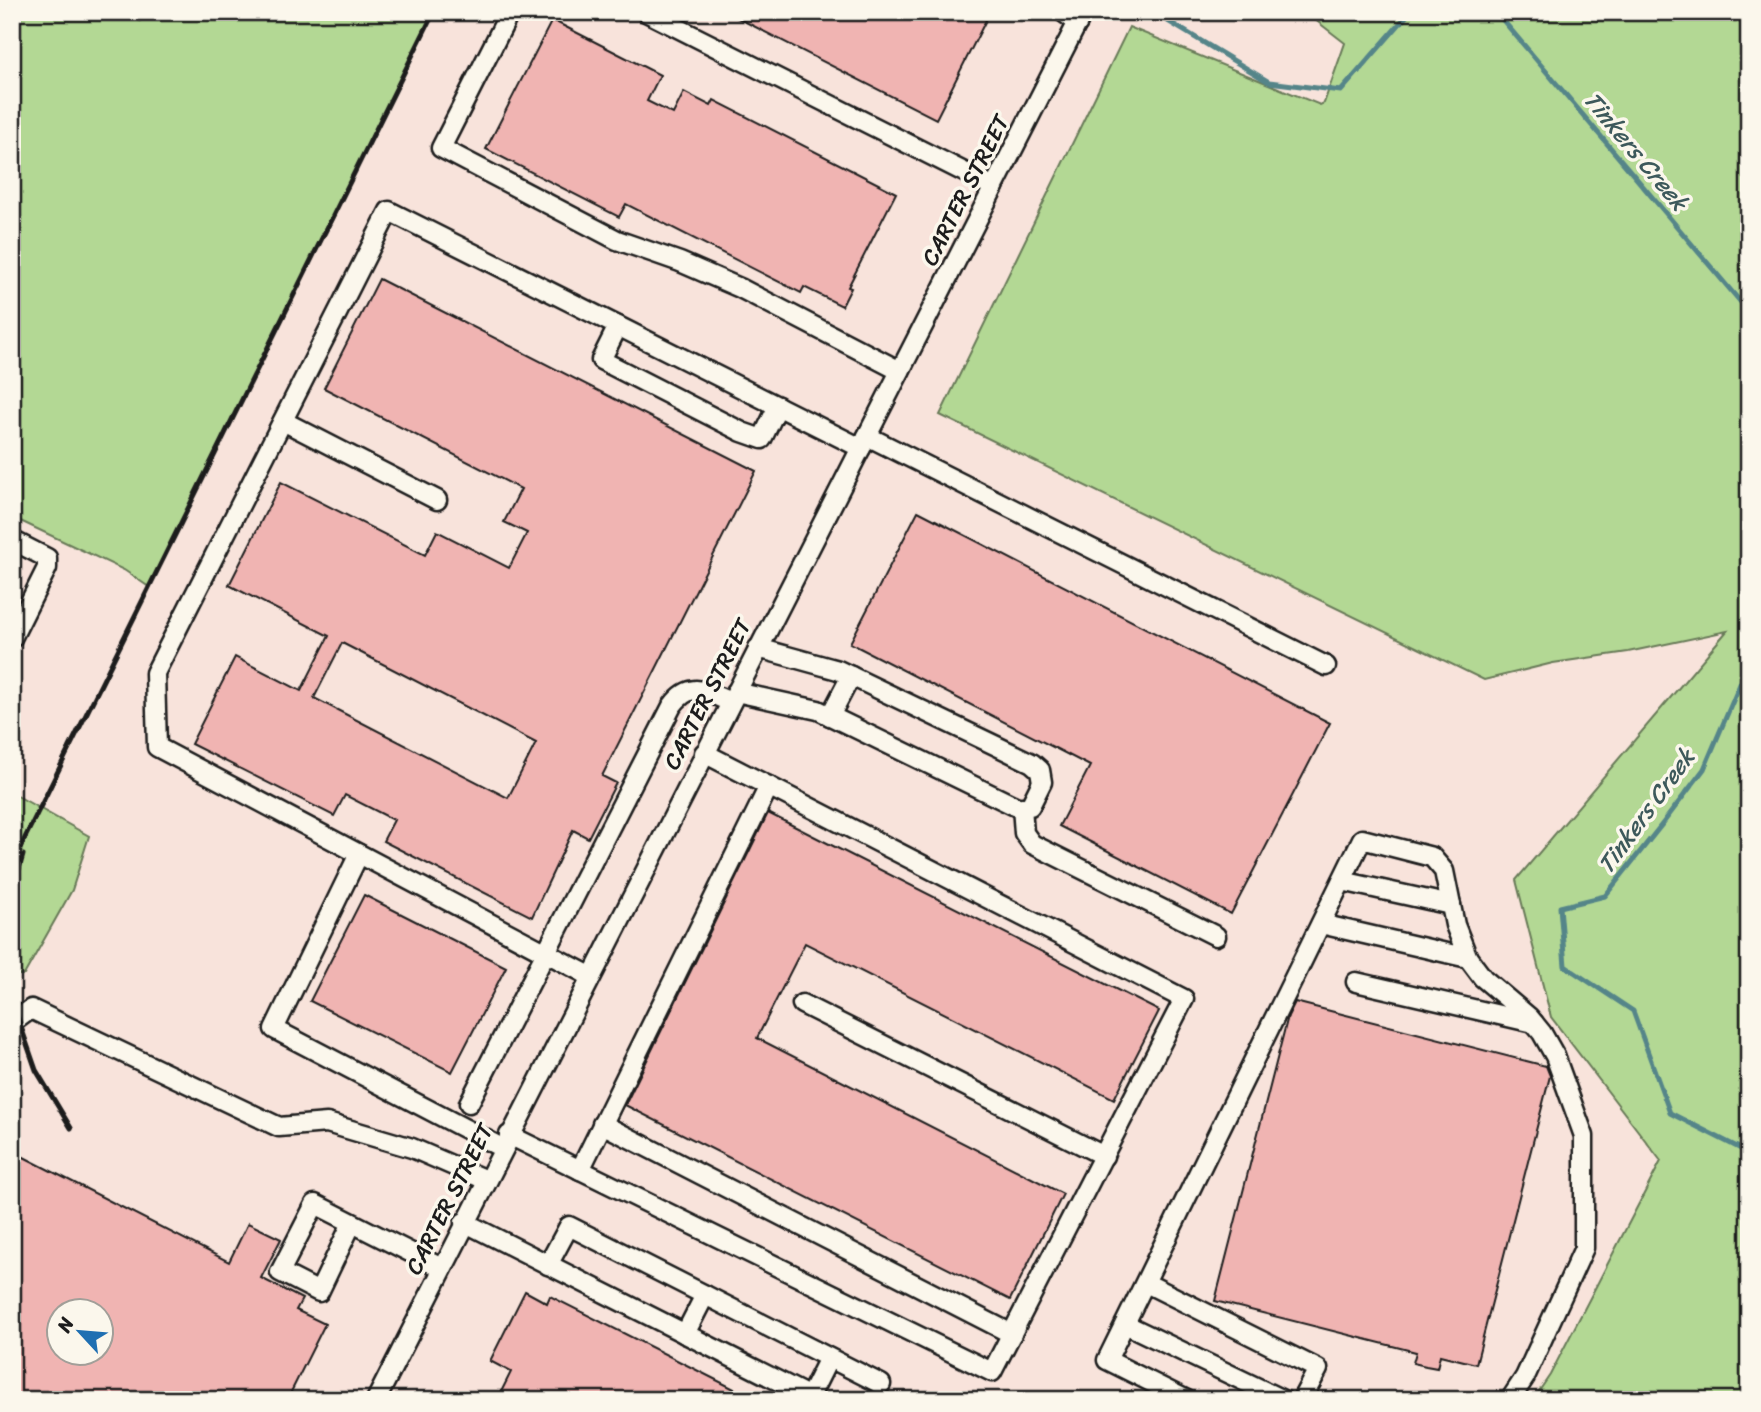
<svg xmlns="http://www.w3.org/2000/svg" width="1761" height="1412" viewBox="0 0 1761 1412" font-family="Sriracha,sans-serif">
	<rect width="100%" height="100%" fill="#fbf7ec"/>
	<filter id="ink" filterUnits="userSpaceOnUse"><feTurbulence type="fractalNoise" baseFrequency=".0143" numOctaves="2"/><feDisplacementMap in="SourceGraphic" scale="14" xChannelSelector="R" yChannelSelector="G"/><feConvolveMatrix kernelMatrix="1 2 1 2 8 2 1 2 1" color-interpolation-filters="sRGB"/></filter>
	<g filter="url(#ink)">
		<!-- built -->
		<path fill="#f8e3db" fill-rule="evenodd" d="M12,12H1749V607L1551,1017L1661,1161L1550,1375L1596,1400H12ZM60,1310H102V1352H60Z"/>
		<!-- green -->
		<g fill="#b3d894" stroke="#687a58" stroke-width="2">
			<polygon points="12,12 122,12 140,21 147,12 434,12 149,587 124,570 12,517"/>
			<polygon points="1305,12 1749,12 1749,1400 1533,1400 1550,1375 1661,1161 1551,1017 1516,880 1727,631 1628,652 1553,663 1484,680 940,415 1129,27 1320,105 1324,103 1345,43"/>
			<polygon points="12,793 89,836 72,890 24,975 12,975"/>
		</g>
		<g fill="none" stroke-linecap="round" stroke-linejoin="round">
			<!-- stream -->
			<g stroke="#548589" stroke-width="5">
				<polyline points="1153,12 1269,82 1341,91 1410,12"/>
				<polyline points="1496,12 1749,312"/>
				<polyline points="1749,663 1704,769 1663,823 1605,896 1560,907 1565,966 1633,1011 1670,1113 1749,1153"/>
			</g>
		</g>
		<!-- building -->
		<g fill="#f0b4b2" stroke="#1c1c1c" stroke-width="2" fill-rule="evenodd">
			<polygon points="726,12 990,12 936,119"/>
			<polygon points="552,20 660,75 647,101 673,114 684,92 711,106 714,100 896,193 848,287 851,288 842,306 804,287 801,293 626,204 619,217 486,149"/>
			<path d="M379,279L756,471L602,776L616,783L588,838L573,830L532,917L383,841L394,820L345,795L334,816L191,744L235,657L301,691L329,636L229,585L281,482L425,555L437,531L509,568L527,533L504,522L521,489L324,388ZM342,643L536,743L508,798L314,698Z"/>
			<polygon points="918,511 1330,723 1231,914 1059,826 1090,766 850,643"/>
			<polygon points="768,813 1159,1011 1114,1099 805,943 757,1038 1063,1194 1010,1300 625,1105"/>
			<polygon points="364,895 506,967 452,1072 310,1001"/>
			<polygon points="1295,1002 1546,1066 1550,1076 1476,1364 1440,1355 1437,1368 1426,1366 1413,1363 1416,1352 1215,1301 1288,1016"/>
			<path d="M12,1151L229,1262L248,1223L281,1239L261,1278L302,1299L296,1310L325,1324L287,1400H12ZM60,1311H102V1353H60Z"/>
			<polygon points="525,1291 547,1303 550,1296 756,1400 497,1400 511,1372 490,1361"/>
		</g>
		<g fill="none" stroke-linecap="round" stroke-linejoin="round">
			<defs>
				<g id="minor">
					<polyline points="510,12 441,148 617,240 680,262 740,288 900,371"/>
					<polyline points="646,12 994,187"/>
					<polyline points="1063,12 1078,23"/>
					<polyline points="618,326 601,360 742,432 762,439 778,406"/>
					<polyline points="283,421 437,500"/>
					<polyline points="867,436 1326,666"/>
					<polyline points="12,540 47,558 47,568 12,638"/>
					<polyline points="736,692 818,710 1019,808 1030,806 1042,782 1040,770 1032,763 851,676 838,670 758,648"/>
					<polyline points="830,716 851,676"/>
					<polyline points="1022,807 1024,833 1032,844 1216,936"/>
					<polyline points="359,854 274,1029 502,1148"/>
					<polyline points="1342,881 1451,905"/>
					<polyline points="1321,924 1468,958"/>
					<polyline points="590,976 157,747 155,673 389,211 861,448"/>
					<polyline points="1356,982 1534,1023"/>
					<polyline points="802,1004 1104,1156"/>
					<polyline points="12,1023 31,1009 279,1127 327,1123 412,1148 486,1180"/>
					<path d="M469,1103L672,706C691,680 705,691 730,702"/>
					<polyline points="602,1124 1012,1334"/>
					<polyline points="509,1135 992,1372 1184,999 704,753"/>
					<polyline points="580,1170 769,786"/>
					<polyline points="464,1222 816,1400"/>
					<path d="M352,1223L319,1292L280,1272L315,1204C357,1225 399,1247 442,1268"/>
					<polyline points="548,1265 569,1226 881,1384"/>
					<polyline points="1146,1283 1318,1369 1302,1399"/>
					<polyline points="1125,1324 1283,1400"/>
					<polyline points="685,1334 705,1295"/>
					<polyline points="810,1396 829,1358"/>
					<polyline points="376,1400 1083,12"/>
					<polyline points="1187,1400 1107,1360 1362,839 1432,857 1444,871 1455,925 1468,958 1483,978 1529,1017 1542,1033 1555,1056 1584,1136 1584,1248 1525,1377 1510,1400"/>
				</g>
			</defs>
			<!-- minor casing -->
			<use href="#minor" stroke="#1c1c1c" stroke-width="23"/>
			<!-- minor -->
			<use href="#minor" stroke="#fbf7ec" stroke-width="18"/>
			<!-- rail -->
			<g stroke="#1c1c1c" stroke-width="5">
				<polyline points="12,864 434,12"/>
				<polyline points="12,893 23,855"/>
				<polyline points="12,1001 36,1070 71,1128"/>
			</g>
		</g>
	</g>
	<g text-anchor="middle" stroke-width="7" stroke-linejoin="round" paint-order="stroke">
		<!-- street labels -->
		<g font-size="23" fill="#1c1c1c" stroke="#fbf7ec">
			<text transform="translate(965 190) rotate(-63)" y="8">CARTER STREET</text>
			<text transform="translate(707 694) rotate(-63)" y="8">CARTER STREET</text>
			<text transform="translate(449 1199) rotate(-63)" y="8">CARTER STREET</text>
		</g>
		<!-- water labels -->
		<g font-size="24" font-style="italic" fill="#3d595b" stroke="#fbf7ec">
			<text transform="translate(1636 151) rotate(50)" y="8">Tinkers Creek</text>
			<text transform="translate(1646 811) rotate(-54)" y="8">Tinkers Creek</text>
		</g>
	</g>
	<!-- margin -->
	<rect width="1761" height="1412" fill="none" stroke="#fbf7ec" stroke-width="42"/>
	<rect x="21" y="21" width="1719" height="1370" fill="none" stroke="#1c1c1c" stroke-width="2.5" filter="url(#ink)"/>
	<!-- north arrow -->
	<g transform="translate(80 1332) rotate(296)"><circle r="33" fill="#fbf7ec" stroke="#a29f99" stroke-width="2"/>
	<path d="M0-5L12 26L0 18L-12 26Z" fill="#1f6fb2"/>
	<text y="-10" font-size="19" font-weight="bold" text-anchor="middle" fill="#1c1c1c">N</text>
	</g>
</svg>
